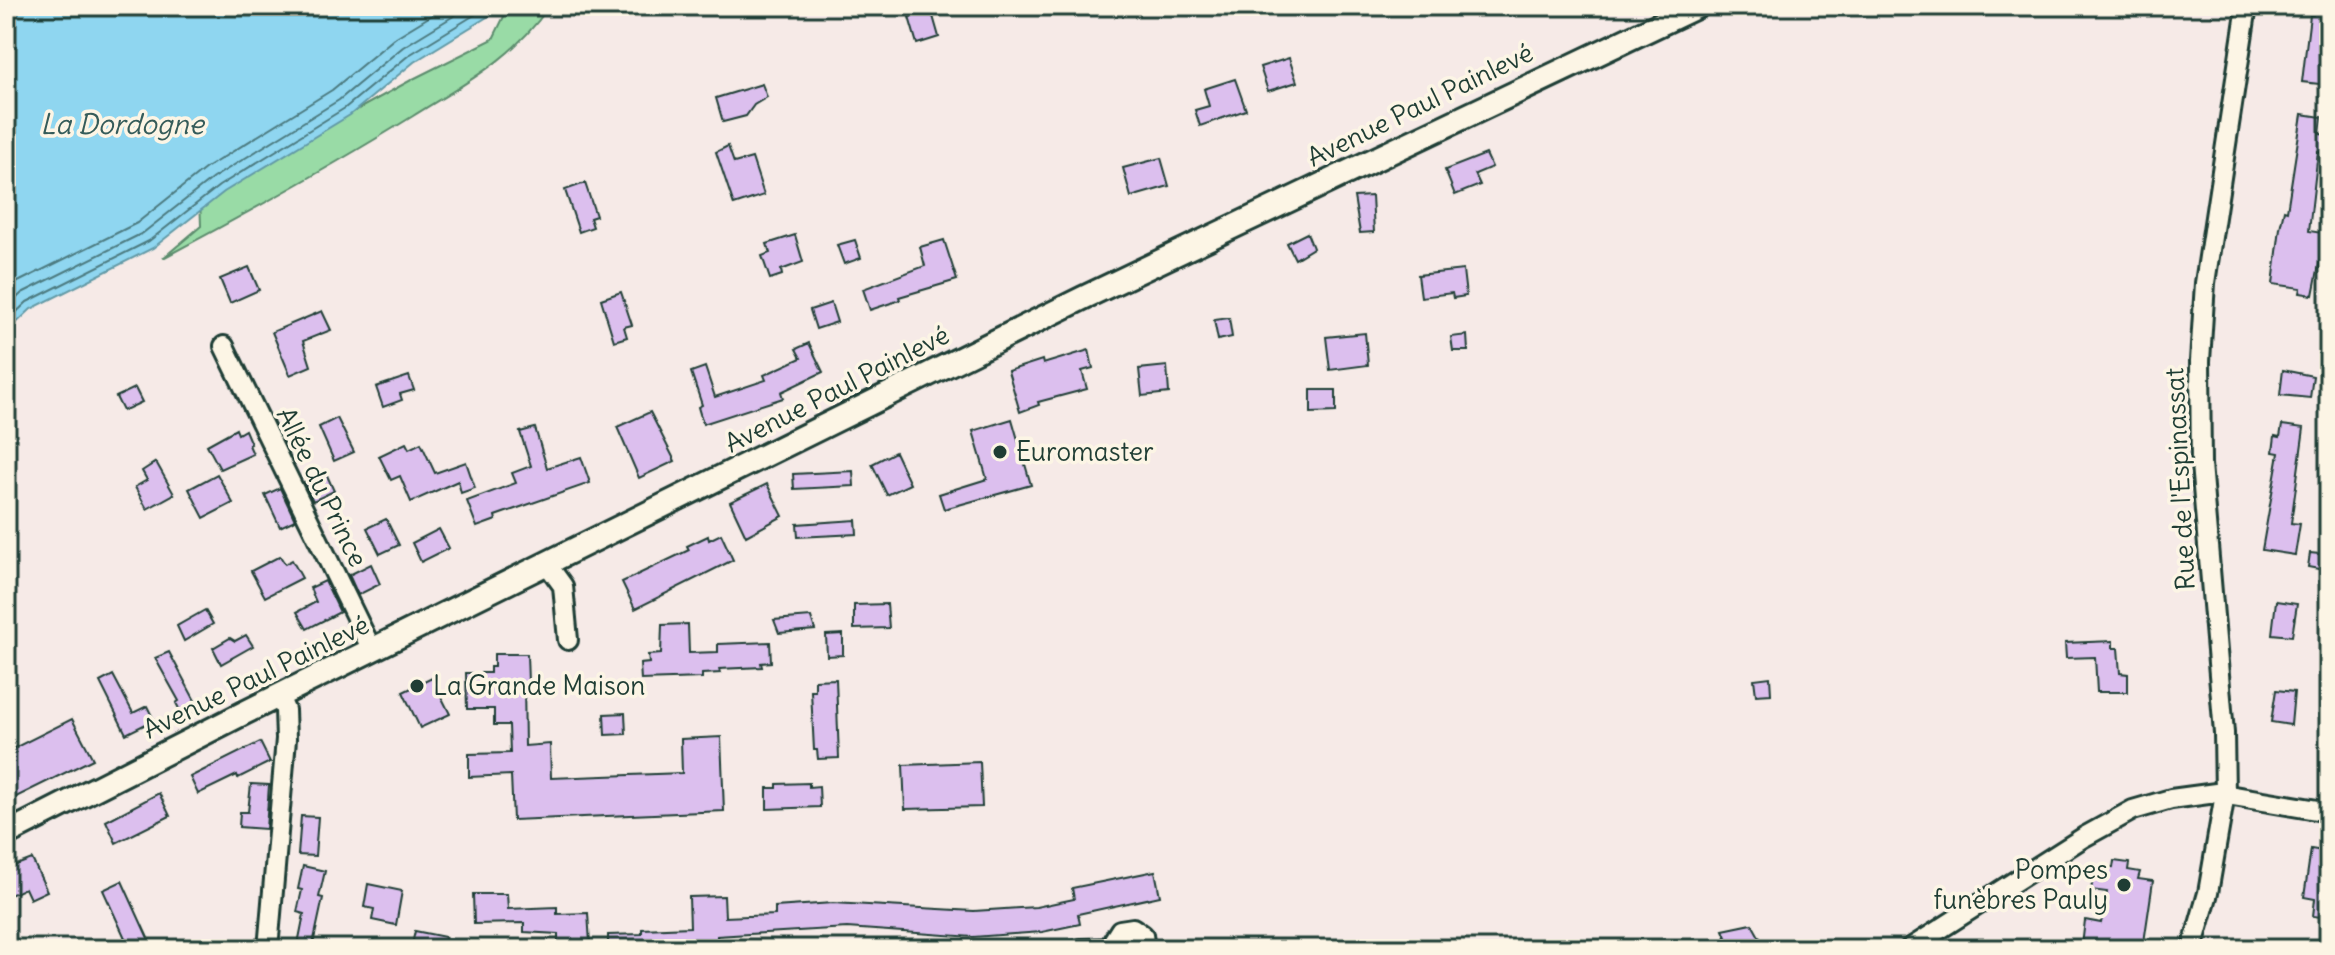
<svg xmlns="http://www.w3.org/2000/svg" width="2335" height="955" viewBox="0 0 2335 955" font-family="Delius,sans-serif">
	<rect width="100%" height="100%" fill="#f6eae7"/>
	<filter id="ink" filterUnits="userSpaceOnUse"><feTurbulence type="fractalNoise" baseFrequency=".0125" numOctaves="2"/><feDisplacementMap in="SourceGraphic" scale="16" xChannelSelector="R" yChannelSelector="G"/><feConvolveMatrix kernelMatrix="1 2 1 2 8 2 1 2 1" color-interpolation-filters="sRGB"/></filter>
	<g filter="url(#ink)">
		<!-- green -->
		<path fill="#99dba6" stroke="#5c8c6d" stroke-width="2" d="M509,6H549C515,58 464,84 413,116C331,167 248,213 163,258L201,226L200,196L413,79L493,39Z"/>
		<!-- water -->
		<polygon fill="#8fd6f0" stroke="#6299a5" stroke-width="2" points="6,6 505,6 414,62 350,115 224,192 153,248 31,309 6,333"/>
		<g fill="none" stroke-linecap="round" stroke-linejoin="round">
			<!-- shore -->
			<g stroke="#4c7a7f" stroke-width="2">
				<polyline points="6,291 18,282 137,223 206,168 332,90 396,37 447,6"/>
				<polyline points="6,308 22,293 143,233 213,178 339,100 403,47 470,6"/>
				<polyline points="6,322 27,302 149,241 219,186 345,108 409,55 489,6"/>
			</g>
		</g>
		<!-- building -->
		<g fill="#dcbfee" stroke="#1f3d34" stroke-width="2">
			<polygon points="2314,6 2329,7 2328,85 2302,82 2310,15 2313,15"/>
			<polygon points="931,9 939,37 917,44 909,17"/>
			<polygon points="1289,58 1297,82 1268,91 1260,67"/>
			<polygon points="1235,79 1246,110 1200,126 1195,110 1209,106 1204,89"/>
			<polygon points="762,84 767,97 754,105 746,116 723,122 716,98"/>
			<polygon points="2302,114 2322,117 2320,134 2329,135 2327,154 2318,152 2309,231 2329,234 2329,251 2322,250 2313,295 2300,293 2301,288 2273,284 2280,228 2284,210 2287,211"/>
			<polygon points="728,146 734,163 752,158 764,195 734,205 716,152"/>
			<polygon points="1486,154 1492,167 1475,174 1480,185 1455,195 1445,170"/>
			<polygon points="1161,158 1169,186 1131,197 1123,168"/>
			<polygon points="585,183 596,216 590,218 593,227 579,232 565,190"/>
			<polygon points="1372,196 1374,232 1360,233 1354,197"/>
			<polygon points="1307,233 1313,248 1295,259 1287,243"/>
			<polygon points="795,235 803,262 781,270 782,275 770,279 762,256 770,253 767,244"/>
			<polygon points="855,240 861,258 844,264 837,245"/>
			<polygon points="944,240 957,280 899,297 900,300 870,310 863,289 925,266 920,247"/>
			<polygon points="249,267 259,290 230,303 220,279"/>
			<polygon points="1463,270 1466,296 1453,298 1452,293 1421,297 1418,275"/>
			<polygon points="621,292 632,325 624,327 627,337 614,341 601,299"/>
			<polygon points="831,303 837,322 816,329 810,310"/>
			<polygon points="322,311 331,330 303,341 311,366 290,375 272,332"/>
			<polygon points="1229,318 1232,337 1218,340 1214,320"/>
			<polygon points="1365,333 1368,365 1330,370 1326,337"/>
			<polygon points="1467,335 1468,351 1453,351 1451,337"/>
			<polygon points="809,343 823,372 781,392 783,398 703,424 698,407 702,405 691,372 705,367 715,397 766,380 764,375 801,358 796,349"/>
			<polygon points="1089,350 1093,368 1082,371 1087,389 1038,402 1039,405 1020,412 1008,371 1042,360 1043,364"/>
			<polygon points="1167,366 1169,393 1142,396 1139,369"/>
			<polygon points="2283,370 2313,376 2310,398 2280,395"/>
			<polygon points="409,376 414,390 400,394 402,400 383,407 376,387"/>
			<polygon points="135,388 142,402 123,411 116,397"/>
			<polygon points="1311,390 1336,390 1336,412 1311,413"/>
			<polygon points="650,412 675,461 639,478 617,427"/>
			<polygon points="337,418 354,452 334,461 319,427"/>
			<polygon points="1012,419 1031,485 944,509 939,494 987,479 973,431"/>
			<polygon points="2282,425 2304,428 2291,523 2300,524 2295,555 2262,550 2279,453 2273,452 2275,436 2280,437"/>
			<polygon points="535,428 547,468 581,457 590,483 495,516 496,520 477,527 467,501 516,483 512,473 531,466 520,432"/>
			<polygon points="236,429 238,434 245,430 251,444 249,445 253,454 220,469 207,445"/>
			<polygon points="406,443 409,449 421,443 435,473 466,462 475,488 461,493 458,481 411,502 400,476 391,480 379,456"/>
			<polygon points="895,452 910,484 887,495 872,464"/>
			<polygon points="156,462 174,494 147,509 135,487 147,480 142,471"/>
			<polygon points="325,471 334,491 313,501 304,482"/>
			<polygon points="853,471 854,486 794,489 793,474"/>
			<polygon points="217,474 233,503 204,518 189,489"/>
			<polygon points="767,484 783,516 746,536 730,502"/>
			<polygon points="280,488 295,520 280,527 265,495"/>
			<polygon points="386,519 399,545 380,554 367,528"/>
			<polygon points="856,520 857,534 798,537 797,524"/>
			<polygon points="439,529 449,548 421,562 412,543"/>
			<polygon points="721,534 733,560 635,609 622,582 689,550 687,546 708,536 709,540"/>
			<polygon points="2310,553 2329,555 2329,571 2308,567"/>
			<polygon points="280,556 285,564 292,560 302,578 265,597 251,571"/>
			<polygon points="371,564 380,584 358,595 349,575"/>
			<polygon points="325,581 340,612 307,629 297,612 316,602 310,588"/>
			<polygon points="2276,601 2297,604 2292,636 2272,634"/>
			<polygon points="887,604 889,628 854,629 854,605"/>
			<polygon points="205,610 213,624 184,641 177,626"/>
			<polygon points="811,617 815,630 779,633 774,620"/>
			<polygon points="688,624 689,653 718,652 718,644 770,642 771,662 761,663 762,667 719,669 720,673 702,674 702,678 641,680 640,664 649,663 648,655 661,654 662,625"/>
			<polygon points="843,634 843,655 827,656 826,635"/>
			<polygon points="246,635 253,646 221,664 213,648 230,638 235,641"/>
			<polygon points="2113,641 2113,648 2118,648 2120,673 2128,674 2128,692 2097,692 2095,657 2066,658 2065,643"/>
			<polygon points="169,652 200,710 184,718 176,703 179,701 155,658"/>
			<polygon points="494,654 527,654 528,683 524,683 525,746 550,744 551,778 682,773 681,739 721,737 724,811 513,820 511,775 469,777 469,754 510,753 509,725 494,725 494,709 467,709 466,673 490,673 490,667 494,667"/>
			<polygon points="113,675 133,713 147,706 154,720 126,734 100,682"/>
			<polygon points="1770,677 1771,694 1756,695 1754,679"/>
			<polygon points="432,678 450,714 420,728 403,692"/>
			<polygon points="836,679 839,758 818,759 817,750 814,750 811,691 815,691 815,680"/>
			<polygon points="2276,690 2294,692 2291,725 2271,722"/>
			<polygon points="625,713 626,734 605,735 604,714"/>
			<polygon points="72,719 93,759 6,802 6,752"/>
			<polygon points="260,742 270,762 238,778 237,775 198,794 190,777"/>
			<polygon points="980,762 982,807 905,809 903,765"/>
			<polygon points="809,783 809,787 819,786 820,807 767,809 767,788 777,788 777,784"/>
			<polygon points="251,784 269,785 266,829 239,827 240,812 248,812"/>
			<polygon points="159,793 170,816 116,843 106,821"/>
			<polygon points="301,816 318,817 315,856 298,855"/>
			<polygon points="2311,849 2329,852 2329,918 2313,916 2315,899 2304,897"/>
			<polygon points="32,859 47,891 30,899 25,888 6,897 6,869"/>
			<polygon points="2114,861 2129,863 2128,870 2140,872 2138,879 2153,881 2143,949 2082,946 2085,920 2101,923 2107,892 2091,890 2094,872 2100,873 2101,866 2113,868"/>
			<polygon points="303,866 325,871 319,897 323,898 312,949 297,949 304,914 297,912 302,890 298,889"/>
			<polygon points="1155,871 1160,896 1078,914 1080,924 1042,932 973,937 847,928 717,936 717,940 673,942 673,949 608,949 608,935 642,934 642,929 690,927 689,897 724,896 725,917 775,915 775,907 833,903 974,911 1036,907 1074,899 1072,888"/>
			<polygon points="122,881 153,949 130,949 103,890"/>
			<polygon points="368,884 402,891 396,925 372,920 374,909 364,907"/>
			<polygon points="473,894 507,894 508,909 557,907 557,914 588,913 590,943 558,943 558,934 524,932 524,923 474,924"/>
			<polygon points="1752,924 1766,949 1731,949 1723,930"/>
			<polygon points="415,931 445,937 443,949 411,949"/>
		</g>
		<g fill="none" stroke-linecap="round" stroke-linejoin="round">
			<defs>
				<g id="minor">
					<polyline points="224,346 372,650"/>
					<polyline points="547,564 563,586 568,640"/>
					<polyline points="268,949 286,739 285,710 279,696"/>
					<polyline points="1081,949 1115,948"/>
					<polyline points="1115,949 1113,941 1120,930 1133,928 1143,935 1145,949"/>
					<polyline points="1909,949 2084,837 2133,810 2171,799 2216,793 2329,812"/>
					<polyline points="2192,949 2208,893 2225,794 2224,733 2201,464 2200,361 2205,283 2247,6"/>
				</g>
				<polyline id="major" points="6,834 244,713 1083,298 1698,6"/>
			</defs>
			<!-- minor casing -->
			<use href="#minor" stroke="#1f3d34" stroke-width="24"/>
			<!-- major casing -->
			<use href="#major" stroke="#1f3d34" stroke-width="28"/>
			<!-- minor -->
			<use href="#minor" stroke="#fcf5e5" stroke-width="18"/>
			<!-- major -->
			<use href="#major" stroke="#fcf5e5" stroke-width="22"/>
		</g>
	</g>
	<!-- markers -->
	<g fill="#1f3d34" stroke="#fcf5e5" stroke-width="3">
		<circle cx="1000" cy="452" r="8"/>
		<circle cx="417" cy="686" r="8"/>
		<circle cx="2124" cy="885" r="8"/>
	</g>
	<g text-anchor="middle" stroke-width="7" stroke-linejoin="round" paint-order="stroke">
		<!-- street labels -->
		<g font-size="26" fill="#1f3d34" stroke="#fcf5e5">
			<text transform="translate(1420 105) rotate(-26)" y="9">Avenue Paul Painlevé</text>
			<text transform="translate(837 389) rotate(-27)" y="9">Avenue Paul Painlevé</text>
			<text transform="translate(2180 479) rotate(-93)" y="9">Rue de l'Espinassat</text>
			<text transform="translate(322 487) rotate(64)" y="9">Allée du Prince</text>
			<text transform="translate(256 677) rotate(-26)" y="9">Avenue Paul Painlevé</text>
		</g>
		<!-- poi labels -->
		<g font-size="26" fill="#1f3d34" stroke="#fcf5e5" text-anchor="start">
			<text x="1016" y="461">Euromaster</text>
			<text x="433" y="695">La Grande Maison</text>
			<text x="2108" y="879" text-anchor="end">Pompes<tspan x="2108" dy="30">funèbres Pauly</tspan></text>
		</g>
		<!-- water labels -->
		<g font-size="28" font-style="italic" fill="#355c5a" stroke="#fcf5e5">
			<text x="122" y="134">La Dordogne</text>
		</g>
	</g>
	<!-- margin -->
	<rect width="2335" height="955" fill="none" stroke="#fcf5e5" stroke-width="32"/>
	<rect x="16" y="16" width="2303" height="923" fill="none" stroke="#1f3d34" stroke-width="3" filter="url(#ink)"/>
</svg>
